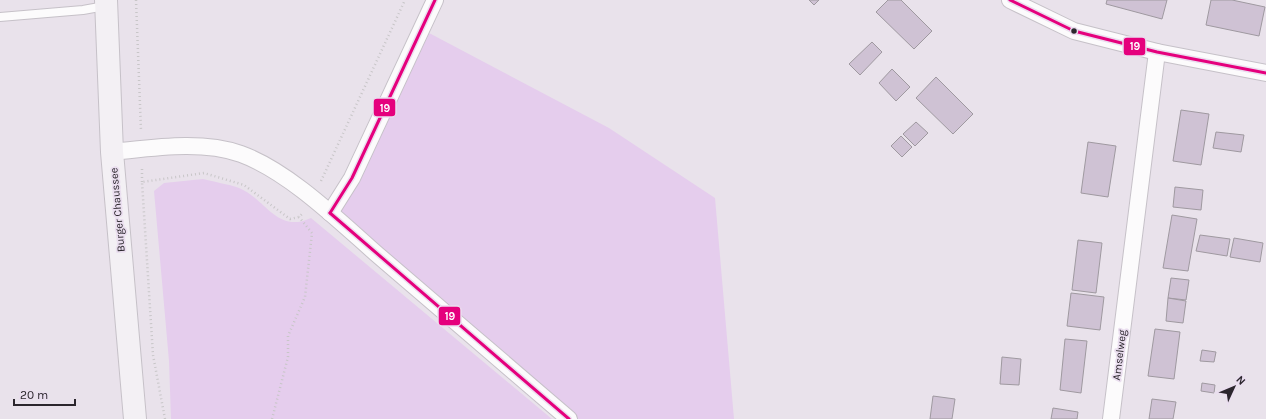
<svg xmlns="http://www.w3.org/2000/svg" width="1266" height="419" viewBox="0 0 1266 419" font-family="Karla,sans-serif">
	<rect width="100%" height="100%" fill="#e9e2eb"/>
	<!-- green -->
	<g fill="#e5cded">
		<polygon points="420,30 431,34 609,128 715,198 734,419 569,419 330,213"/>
		<path d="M203,179C214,182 228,184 239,188C266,199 277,234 311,218L552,419H171L169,361L154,191L164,183Z"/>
	</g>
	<!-- building -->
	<g fill="#cfc2d4" stroke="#9f99a0">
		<polygon points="809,0 819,0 814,5"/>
		<polygon points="888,0 901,0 932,31 914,49 876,12"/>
		<polygon points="1107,0 1167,0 1162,19 1106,4"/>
		<polygon points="1211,0 1232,0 1265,7 1259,36 1206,25"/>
		<polygon points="872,42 882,52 860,75 849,64"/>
		<polygon points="892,69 910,87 896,101 879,83"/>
		<polygon points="936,77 973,114 953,134 916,98"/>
		<polygon points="1181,110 1209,114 1201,165 1173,161"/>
		<polygon points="916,122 928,133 915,146 903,134"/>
		<polygon points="1216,132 1244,135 1241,152 1213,148"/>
		<polygon points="901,136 912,147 902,157 891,146"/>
		<polygon points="1088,142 1116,146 1108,197 1081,193"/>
		<polygon points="1175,187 1203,190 1201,210 1173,207"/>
		<polygon points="1172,215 1197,219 1188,271 1163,268"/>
		<polygon points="1200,235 1230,239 1227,256 1196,251"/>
		<polygon points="1234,238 1263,243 1260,262 1230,257"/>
		<polygon points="1078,240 1102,243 1096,293 1072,290"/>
		<polygon points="1171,278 1189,280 1186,300 1168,298"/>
		<polygon points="1071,293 1104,297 1100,330 1067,326"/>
		<polygon points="1168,298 1186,301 1183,323 1166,321"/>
		<polygon points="1155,329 1180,332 1174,379 1148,376"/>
		<polygon points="1065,339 1087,341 1081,393 1060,390"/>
		<polygon points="1202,350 1216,352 1214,362 1200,361"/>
		<polygon points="1002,357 1021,359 1019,385 1000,384"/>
		<polygon points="1202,383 1215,385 1214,393 1201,391"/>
		<polygon points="933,396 955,399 952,419 930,419"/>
		<polygon points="1152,399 1176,402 1173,419 1149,419"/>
		<polygon points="1053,408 1078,412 1077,419 1051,419"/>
	</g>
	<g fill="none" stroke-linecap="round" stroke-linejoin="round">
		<defs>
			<polyline id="service" points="0,17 83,10 105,6"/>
			<g id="minor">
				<polyline points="1010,0 1074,31 1157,52 1266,73"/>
				<path d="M112,152C153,148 201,140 241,154C290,172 340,222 379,256C442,310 506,365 569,419"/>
				<polyline points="330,213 352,178 435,0"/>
				<polyline points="1111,419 1157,52"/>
			</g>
			<polyline id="secondary" points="106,0 112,152 135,419"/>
		</defs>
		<!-- service casing -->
		<use href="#service" stroke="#c6c1c8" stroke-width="10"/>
		<!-- minor casing -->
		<use href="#minor" stroke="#c6c1c8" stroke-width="18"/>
		<!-- secondary casing -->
		<use href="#secondary" stroke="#c6c1c8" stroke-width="24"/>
		<!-- path -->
		<g stroke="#c8c6c8" stroke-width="2.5" stroke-dasharray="1 3" stroke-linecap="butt">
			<polyline points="136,0 141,131"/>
			<polyline points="321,181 405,0"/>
			<polyline points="142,182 142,166"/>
			<polyline points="165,419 153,355 142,182 204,173 244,185 290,219 299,217 303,213"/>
			<polyline points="272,419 288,357 288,336 305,297 312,233 299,217"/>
		</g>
		<!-- service -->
		<use href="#service" stroke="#fcfbfc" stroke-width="8"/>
		<!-- minor -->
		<use href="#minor" stroke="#fcfbfc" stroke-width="16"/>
		<!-- secondary -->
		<use href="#secondary" stroke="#f3f0f4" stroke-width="22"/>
		<defs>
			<g id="bus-1">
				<polyline points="1010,0 1074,31 1157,52 1266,73"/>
				<polyline points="330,213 569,419"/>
				<polyline points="330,213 352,178 435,0"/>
			</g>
		</defs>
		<!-- bus-1 casing -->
		<use href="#bus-1" stroke="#eadeef" stroke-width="6"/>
		<!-- bus-1 -->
		<use href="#bus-1" stroke="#e5007d" stroke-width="3"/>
	</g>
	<!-- markers -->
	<circle fill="#2b262d" stroke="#eadeef" stroke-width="1.5" cx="1074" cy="31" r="3.5"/>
	<g text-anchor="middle" stroke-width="3.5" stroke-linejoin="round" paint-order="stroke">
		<!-- street labels -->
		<g font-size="11" fill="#2b262d" stroke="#eadeef">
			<text transform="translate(117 210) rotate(-95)" y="4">Burger Chaussee</text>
			<text transform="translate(1119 355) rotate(-83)" y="4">Amselweg</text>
		</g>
	</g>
	<g stroke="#eadeef" stroke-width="1.5">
		<rect x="1123" y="37" width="23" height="19" rx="4" fill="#e5007d"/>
		<rect x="373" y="98" width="23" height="19" rx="4" fill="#e5007d"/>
		<rect x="438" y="306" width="23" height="20" rx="4" fill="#e5007d"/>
	</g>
	<g font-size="11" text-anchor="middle" font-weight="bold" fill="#fff">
		<text x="1135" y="50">19</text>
		<text x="385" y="112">19</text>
		<text x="450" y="320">19</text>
	</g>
	<!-- north arrow -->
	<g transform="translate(1234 387) rotate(46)" stroke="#eadeef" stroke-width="3" paint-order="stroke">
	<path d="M0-3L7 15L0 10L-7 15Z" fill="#2b262d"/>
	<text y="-6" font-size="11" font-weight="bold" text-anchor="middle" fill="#2b262d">N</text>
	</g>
	<!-- scale -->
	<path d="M14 399v6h61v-6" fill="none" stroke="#2b262d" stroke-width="2"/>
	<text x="20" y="399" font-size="12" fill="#2b262d" stroke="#eadeef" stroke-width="3" paint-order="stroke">20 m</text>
</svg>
